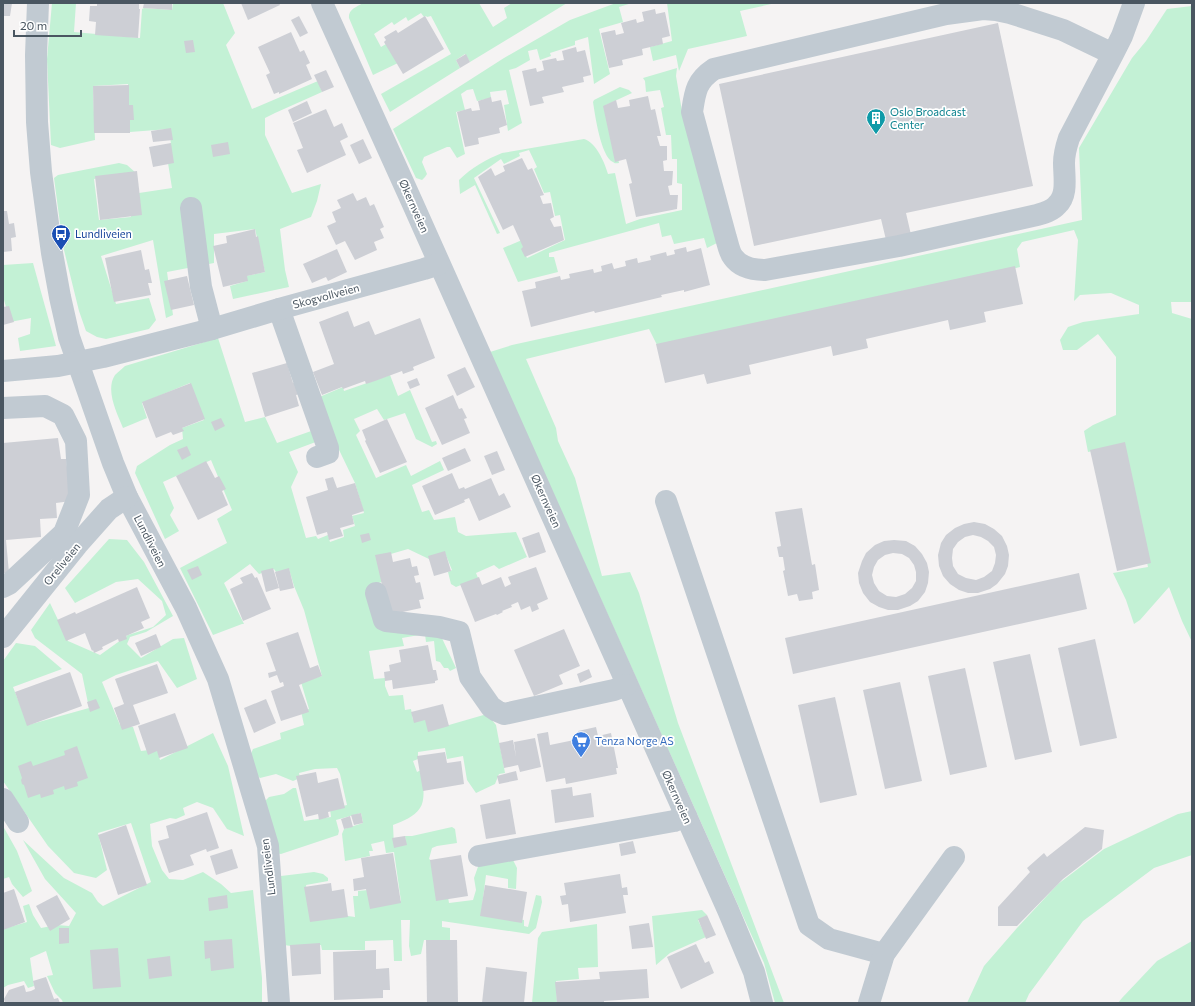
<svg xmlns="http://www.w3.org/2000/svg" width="1195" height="1006" viewBox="0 0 1195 1006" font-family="Commissioner,sans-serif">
	<rect width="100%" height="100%" fill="#f5f3f3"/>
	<!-- green -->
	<g fill="#c3f1d5">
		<polygon points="52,3 76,3 74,32 140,38 142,9 144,8 172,10 173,3 223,3 235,33 226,45 252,109 318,81 322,92 275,113 265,118 265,135 292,193 321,184 317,201 311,217 280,229 285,270 289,287 233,299 230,286 247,281 246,276 265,272 255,229 214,234 214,263 167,272 173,315 166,318 153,240 101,256 116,304 149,298 156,320 149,329 106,339 97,337 86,331 79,311 63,246 54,178 58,175 119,163 127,165 136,173 94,179 99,220 131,217 131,213 139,193 172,188 168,163 171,144 169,129 130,132 128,84 93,86 95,140 60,148 51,145 47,59"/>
		<path d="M363,3H479L493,27L507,18L504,8L512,3H567L470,62L465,54L456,60L460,68L390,112L381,94L451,54L431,16L427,17L426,16L424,17L421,13L408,21L406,17L394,25L392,22L374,34L381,47L386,44L398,63L373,75L349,18C348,10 356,7 363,3Z"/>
		<polygon points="616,3 632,3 619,7 623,22 599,29 610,74 594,84 588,37 575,41 575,45 550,53 551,56 540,60 537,49 528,51 530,60 516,68 509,70 522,123 508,131 504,105 509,104 506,90 490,92 491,98 477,101 473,89 467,90 461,94 465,110 456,112 465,154 457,158 450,147 447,147 424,157 422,162 427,174 425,177 422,180 416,178 393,129 504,58 570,20"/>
		<polygon points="667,3 776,3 740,11 747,36 688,49 679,71 676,55 653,61 650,47 672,41"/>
		<polygon points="1192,6 1192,302 1171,302 1172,313 1192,319 1192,642 1182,621 1169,587 1140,620 1134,624 1126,600 1113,573 1148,567 1122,445 1088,452 1084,431 1093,425 1116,415 1116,357 1098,334 1077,350 1063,350 1060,340 1068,327 1083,322 1139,314 1139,305 1111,293 1080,295 1074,301 1078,240 1074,230 1022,242 1017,249 1020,267 1016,268 657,345 649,329 526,359 556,428 558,441 575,478 602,576 630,572 639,593 678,723 784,1003 775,1003 764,963 490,352 512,345 1082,220 1079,148 1132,58 1146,41 1167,9"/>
		<path d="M677,68L676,76L683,117L717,243L707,248L704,238L674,244L671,235L662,237L659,223L549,253V257H554L558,272L518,282L503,248L522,240L526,248L523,250L527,258L565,240L560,215L555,216L550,192L544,193L534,169L537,167L529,150L519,153L520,156L504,164L501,159L474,178L500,233L497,234L475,185L460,194L459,180C471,168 487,159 502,153L584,139C596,142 605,163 608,174L615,173L626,224L640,219L682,210V184L677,183V159H672L671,135H666L661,108L664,107L660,90L646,92L645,81L643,78Z"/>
		<path d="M620,87L629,90L632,93L606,105L619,163C616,163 615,164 613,162C601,157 595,115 593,102L594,100Z"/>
		<polygon points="33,263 56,346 20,351 18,338 30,334 31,318 10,322 3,296 3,265"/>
		<path d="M218,338L245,422L265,417L277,443L317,429L321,440L289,452L298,472L291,487L306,538L316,536L318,539L328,535L330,542L344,537L343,530L355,526L352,516L364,513L355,483L328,427L317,398L343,387L344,391L390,375L398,396L410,390L432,442L436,441L437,444L432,447L416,439L405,413L384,420L377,409L354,419L360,431L356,435L376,478L406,465L411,476L440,461L444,470L412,485L422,512L429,510L434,520L455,517L458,532L466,536L516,532L527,557L499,569L494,565L476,573L478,578L456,587L451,584L448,572L452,570L445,553L429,559L408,549L377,558L382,582L372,585L373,597L440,634L456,668L450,671L448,668H444L440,662L436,661L434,641L426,642L425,634L402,638L404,646L369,651L374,679L385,678V686L389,696L403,695L405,710L411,709L413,720L425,718L428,729L449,725L487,714L496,725L505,773L499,774L495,784L476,793L467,780L463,756L447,759L445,748L418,752V759L413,761L417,772L421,770C423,780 426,800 420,808C414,817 403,821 393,825L394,846L406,845L405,836H412L452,827L455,829L457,843L437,846L432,848L429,859L434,862L448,897L449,903L473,900L476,890L474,878L479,864L513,860L517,868L516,889L508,888V879L486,875L481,914L524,920V926L528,927L536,895L541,896L542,902L536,928L529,934L442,921V927L450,928V940H424L421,954L411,956L409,946L410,920H401L402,961H394L393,940L365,941V950H322L321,945L291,946L284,945L277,883L281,876L314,872L323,874L328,878V881L306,885L311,921L348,916L355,917L353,896H358V891L368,890L401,901L394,852L386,853L384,841L371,844L373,851H369L370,856L345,861L342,834L344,829L363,823L361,813L336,820L339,831L338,835L281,854L276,853L264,802L269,797L284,794L293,788H296L304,821L331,817L330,809L347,805L340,774L337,768L315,769L299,773L300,778L293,781L276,774L260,778L254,773L250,756L253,749L281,739L280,733L304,725L301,711L309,709L301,682L322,676L304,610L294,586L289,569L276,572L274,569L259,574L250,564L224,583L244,624H242L213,635L180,568L227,543L217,519L232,510L211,460L163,482L174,508L170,515L179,531L165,539L135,473L137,466L170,445L183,439L182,428L204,420L190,383L142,403L147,418L123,428C117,413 105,390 115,375C118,372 122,369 125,366Z"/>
		<polygon points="109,539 127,540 144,562 173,616 146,632 130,637 127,644 141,658 173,639 184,638 197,679 177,688 158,661 116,675 102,682 120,725 133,727 141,751 157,749 160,760 213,733 228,766 244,836 227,829 213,808 197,802 183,808 185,815 176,819 170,818 150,824 152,846 162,870 169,879 183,880 203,872 221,884 231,893 253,890 262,978 262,1003 63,1003 62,1000 55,993 47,976 53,975 46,951 30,958 34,986 28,988 24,981 8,985 3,988 3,929 27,922 23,906 29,904 33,915 41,928 57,925 69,926 76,913 45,879 23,840 64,878 92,893 98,902 103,906 151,882 131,823 98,833 107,870 96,878 74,873 48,846 3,781 3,661 16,643 35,646 62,669 13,687 28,725 89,708 82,674 35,638 31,630 50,603 68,641 100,655 128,635 153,627 166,615 162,601 138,579 116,582 75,603 65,588"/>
		<polygon points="1192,811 1192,855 1154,868 1083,921 1029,994 1025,1003 967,1003 984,966 1017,928 1058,884 1104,849 1178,814"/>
		<polygon points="3,826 17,851 32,891 23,897 12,884 9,877 3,879"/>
		<polygon points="702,910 707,915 698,920 706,937 670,953 656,965 652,916"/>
		<polygon points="597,924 598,967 578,968 579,979 556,981 557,1003 532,1003 538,938 542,932"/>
		<polygon points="1192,941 1192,1003 1118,1003 1122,998 1157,961"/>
	</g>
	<!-- building -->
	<g fill="#cdcfd5" fill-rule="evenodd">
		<polygon points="3,3 12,3 10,16 3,16"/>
		<polygon points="97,3 139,4 139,9 140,9 138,38 95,35 96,22 89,21 90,6 97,6"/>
		<polygon points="144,3 172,3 172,10 143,8"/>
		<polygon points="241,3 279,3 280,5 248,20"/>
		<polygon points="655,9 656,14 665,12 670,36 662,38 663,44 642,49 643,55 622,60 623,65 609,68 601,33 615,30 616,35 624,33 621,23 636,19 637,23 644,21 642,12"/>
		<polygon points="299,16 308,33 300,37 291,20"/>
		<polygon points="425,16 444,49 403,74 384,42 386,40 384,37 396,30 398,33"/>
		<polygon points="998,23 1033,186 906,213 912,239 887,244 881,219 754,246 719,84"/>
		<polygon points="291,32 300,52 304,50 310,63 306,65 312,79 279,94 279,92 274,94 266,75 270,73 258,47"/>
		<polygon points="193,40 195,52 186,53 184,41"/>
		<polygon points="576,47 577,52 585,50 591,75 583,77 584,82 562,87 564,92 542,97 544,103 530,106 522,71 536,68 537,72 544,70 542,61 556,58 557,61 564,60 562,51"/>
		<polygon points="466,54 470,62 460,68 456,60"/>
		<polygon points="326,70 334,87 322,92 314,75"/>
		<polygon points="129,85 129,105 133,105 134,120 130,120 130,133 94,133 93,86"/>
		<polygon points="648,96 651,110 655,109 661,136 657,136 660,146 667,146 667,160 663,161 664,171 673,171 672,185 668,186 670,195 678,195 677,209 636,217 629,184 632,183 626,159 615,162 603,106 616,100 618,108 630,106 629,100"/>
		<polygon points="491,97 492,102 501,100 507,125 499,128 500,133 478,138 479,144 465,147 457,112 471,108 472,111 480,110 478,101"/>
		<polygon points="307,101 312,113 293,122 288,110"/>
		<polygon points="326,109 334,127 342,123 348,137 340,141 346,155 307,173 297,150 303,148 293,123"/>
		<polygon points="171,128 173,140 153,142 151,131"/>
		<polygon points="363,139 372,158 359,164 350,145"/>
		<polygon points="228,142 230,154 213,157 211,145"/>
		<polygon points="171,143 174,163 153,167 149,147"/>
		<polygon points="522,158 528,170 532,168 544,195 540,196 543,204 551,203 554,217 550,219 554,227 561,226 564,240 525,257 521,249 523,247 513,225 503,230 478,177 491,168 495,176 505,171 503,166"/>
		<polygon points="137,171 142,215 100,220 95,176"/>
		<polygon points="353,193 357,201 366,197 370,206 374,204 384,227 380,229 384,238 374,242 377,250 355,260 345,241 336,245 327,226 336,222 332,212 341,208 337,200"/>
		<polygon points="3,211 7,211 9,224 14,223 16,237 11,238 12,251 3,252"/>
		<polygon points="255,229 256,237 258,236 265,272 247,276 248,281 223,287 213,246 227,243 226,236"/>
		<polygon points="686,247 687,252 701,248 710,285 684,292 684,290 661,295 662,297 595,313 594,311 531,327 522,291 536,288 535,282 560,276 561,280 570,278 569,274 593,269 594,273 602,271 601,266 612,263 614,269 626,266 625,261 637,258 638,263 651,260 650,256 666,252 667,256 675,254 674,250"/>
		<polygon points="337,249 347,272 328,281 326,277 312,283 303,264"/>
		<polygon points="141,250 145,270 149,269 152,283 148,283 151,295 114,302 105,258"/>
		<polygon points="1015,266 1023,304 984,312 986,322 950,330 948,320 866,339 868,348 833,356 831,346 749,365 751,374 707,384 704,374 665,383 656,344"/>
		<polygon points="187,276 194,305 171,310 164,281"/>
		<polygon points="9,306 14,322 3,325 3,307"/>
		<polygon points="348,311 354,327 369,321 375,335 420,318 435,358 413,367 414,370 403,374 402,371 375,381 366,384 365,381 343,389 342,387 322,395 313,372 334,364 319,322"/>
		<polygon points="287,363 293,383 297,381 300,394 296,395 299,406 265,417 252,373"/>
		<polygon points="465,367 475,387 457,396 447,375"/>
		<polygon points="417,378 420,385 410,389 407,382"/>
		<polygon points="191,383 205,419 182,428 184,431 173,435 171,432 156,438 142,402"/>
		<polygon points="453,395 459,409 462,408 467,418 464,419 470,433 442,445 425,408"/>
		<polygon points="221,418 225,426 215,431 211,422"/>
		<polygon points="387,419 407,462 380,473 365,441 366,440 362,430"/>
		<polygon points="58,438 61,459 66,459 71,501 56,503 57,518 40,519 41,537 6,540 9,573 3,573 3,443"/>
		<polygon points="1125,442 1151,563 1117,571 1090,450"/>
		<polygon points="187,446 191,455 182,460 177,450"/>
		<polygon points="465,448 471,461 448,471 442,458"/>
		<polygon points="497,451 505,470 492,475 484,456"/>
		<polygon points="206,461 215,478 219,476 226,489 222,491 228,505 198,520 176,476"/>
		<polygon points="452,473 459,489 464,487 465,489 491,478 499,496 504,493 511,507 479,521 469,498 464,500 465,502 435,515 422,486"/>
		<polygon points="333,477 337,488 355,483 364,511 352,515 354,524 340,528 343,536 329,540 327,532 317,535 306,497 328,490 325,479"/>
		<polygon points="802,508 812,565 815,564 819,590 812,592 813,599 799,601 797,594 788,596 783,571 785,570 783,557 779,557 777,547 781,546 775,512"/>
		<path d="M974,522L985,524L994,529L1002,536L1007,546L1009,555L1008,566L1005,574L997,584L990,589L978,593H968L959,590L950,584L943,576L939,566L938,555L941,543L946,535L955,528L964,524ZM973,535L981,537L988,541L994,547L996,555L995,563L992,571L984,577L976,580L966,578L958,574L953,566L952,558L953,549L958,542L965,537Z"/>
		<polygon points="539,532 546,552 529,558 522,538"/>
		<polygon points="369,533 371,540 362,543 360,535"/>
		<path d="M894,540L906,541L915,546L922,554L927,563L929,572L928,583L925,592L918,601L910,606L898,610H888L879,607L870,602L863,593L859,583L858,573L862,561L866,553L875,545L884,541ZM893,553L902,554L909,558L914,565L916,572V581L912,588L905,594L896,597L887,596L879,591L874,583L872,575L874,567L878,560L885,555Z"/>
		<polygon points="445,551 451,571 434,576 428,556"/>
		<polygon points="391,552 393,562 410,558 412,567 417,566 419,575 414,576 416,583 420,582 424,599 419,600 421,608 389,615 375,555"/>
		<polygon points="198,566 202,575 192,580 187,570"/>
		<polygon points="536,567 548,599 537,604 539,609 532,612 530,606 521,610 518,602 511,605 512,607 502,611 503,612 497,615 496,614 475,622 460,584 479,577 482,585 501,577 505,587 511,584 508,577"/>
		<polygon points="273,568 279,588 266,592 261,571"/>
		<polygon points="289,568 294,588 280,591 275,572"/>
		<polygon points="252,573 255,578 257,577 271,609 243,621 230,589 243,583 240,578"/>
		<polygon points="1079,573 1087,609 793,674 785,638"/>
		<polygon points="137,587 150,618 141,622 144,628 126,636 127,639 119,642 118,639 102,647 103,649 94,653 93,650 92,651 85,633 66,641 57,620 75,612 76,614"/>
		<polygon points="564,629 580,666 559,675 563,684 534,696 514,650"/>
		<polygon points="298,632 310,668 318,665 322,676 299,685 309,712 281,721 271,691 284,686 283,682 280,683 277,675 269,678 268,673 276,671 266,643"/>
		<polygon points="156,634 161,647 141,656 135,643"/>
		<polygon points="1095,639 1117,738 1080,746 1058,648"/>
		<polygon points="428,645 433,670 436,670 438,680 435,681 435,683 393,689 392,680 385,681 384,672 390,671 389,665 401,662 399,650"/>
		<polygon points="1030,654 1052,752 1015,760 993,662"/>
		<polygon points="157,664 168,693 133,705 140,724 122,730 114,708 124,704 115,679"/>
		<polygon points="965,668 987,767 950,775 928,676"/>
		<polygon points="589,669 592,677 580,683 577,674"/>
		<polygon points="70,672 82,706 27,726 15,692"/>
		<polygon points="900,682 922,781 885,789 863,690"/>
		<polygon points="835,697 857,795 820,803 798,705"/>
		<polygon points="96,699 100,708 90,712 87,702"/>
		<polygon points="266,699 276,723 254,733 244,708"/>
		<polygon points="443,704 449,726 428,732 425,720 414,723 411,712"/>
		<polygon points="175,713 188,748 159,758 157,751 148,755 138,726"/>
		<polygon points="596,727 598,736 611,733 618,768 616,768 617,774 566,784 565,778 546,782 537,734 548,732 550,745 579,739 578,731"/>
		<polygon points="535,738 541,767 520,772 518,765 504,768 499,743 513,740 516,757 514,742"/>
		<polygon points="77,746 88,778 77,782 78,786 65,790 64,786 53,790 54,794 41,798 40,794 28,798 24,785 22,784 21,780 22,778 18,766 31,761 33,766 65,755 64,751"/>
		<polygon points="445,752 447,763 461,761 464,784 423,791 417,756"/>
		<polygon points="516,771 518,780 499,784 497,776"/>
		<polygon points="316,772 318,783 338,778 345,808 328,812 329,817 319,820 318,814 306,817 296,776"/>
		<polygon points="572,787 573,796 591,793 594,817 555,823 551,790"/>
		<polygon points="510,799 516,834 486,839 480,805"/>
		<polygon points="207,812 219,848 207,852 206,849 190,855 194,865 169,873 158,841 169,838 166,826"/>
		<polygon points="361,813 363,823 354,825 351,815"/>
		<polygon points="350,816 353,827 344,829 341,819"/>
		<polygon points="126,825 147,885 118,895 98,835"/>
		<polygon points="1085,827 1104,830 1102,849 1063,879 1017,926 998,926 998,907 1030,872 1027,868 1044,853 1047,857"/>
		<polygon points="405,836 407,845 394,848 392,838"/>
		<polygon points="633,841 636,853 621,856 619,844"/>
		<polygon points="232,849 238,868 216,875 210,856"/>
		<polygon points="393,853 401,903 370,909 366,889 354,891 353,879 364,877 361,858"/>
		<polygon points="461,855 468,896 436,901 430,860"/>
		<polygon points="620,874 622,888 627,887 628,895 623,895 626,913 570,922 568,904 562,905 560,896 566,895 564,883"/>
		<polygon points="331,883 332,891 344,889 348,917 310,922 304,887"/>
		<polygon points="485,885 527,892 522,923 480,916"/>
		<polygon points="14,889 25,922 3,930 3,893"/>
		<polygon points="57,895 70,919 50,931 36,906"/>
		<polygon points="227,895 228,908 209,911 208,898"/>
		<polygon points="707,915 716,935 706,939 698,919"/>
		<polygon points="649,923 653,947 632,949 629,926"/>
		<polygon points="59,928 69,928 69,943 59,944"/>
		<polygon points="232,939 234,968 211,971 210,958 205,959 204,941"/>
		<polygon points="426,940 457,940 458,1003 427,1003"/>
		<polygon points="320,943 321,974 292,976 290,945"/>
		<polygon points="696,944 705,963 709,961 714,973 681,989 667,957"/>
		<polygon points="118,948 121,987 93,989 90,950"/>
		<polygon points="376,950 376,969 389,968 390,990 383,990 383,998 334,1000 333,952"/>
		<polygon points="170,956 172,976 149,979 147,959"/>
		<polygon points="486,967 527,972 524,1003 482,1003"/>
		<polygon points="647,969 649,998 604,1001 604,1003 557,1003 555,982 600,979 599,972"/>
		<polygon points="46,977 54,999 58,998 60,1003 5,1003 4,999 9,990 24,985 26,992 31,991 35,989 33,981"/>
	</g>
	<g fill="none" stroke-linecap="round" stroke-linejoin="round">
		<!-- minor -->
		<g stroke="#c1cad2" stroke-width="22">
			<polyline points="38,3 36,55 37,122 41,172 52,253 60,297 69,337 113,463 127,497 186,608 218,679 268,846 279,1003"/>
			<polyline points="322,3 412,202 728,910 754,972 762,1003"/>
			<path d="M1113,54L1063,30L1010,13L996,10L983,9L946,14L714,69C696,81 695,92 692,112L726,238C728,244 729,252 733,257C740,267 753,270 765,270L899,246L1037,215C1044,213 1052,211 1057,205C1068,195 1064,177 1064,163C1064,154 1066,147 1069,138L1113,54L1122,36L1134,3"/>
			<polyline points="191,208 201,287 212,329"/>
			<polyline points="279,309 328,448 328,453 317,457"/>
			<polyline points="3,371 58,366 103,357 212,329 279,309 424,269 439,264"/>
			<polyline points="3,408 45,406 63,415 76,441 79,495 64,533 9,584 3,587"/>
			<polyline points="666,501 809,925 829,939 884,954"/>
			<polyline points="376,593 384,620 386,621 439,627 459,632 470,677 491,707 497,711 504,714 614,690 627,685"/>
			<polyline points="3,637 77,545 109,509 127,497"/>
			<polyline points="3,799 18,822"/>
			<polyline points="479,856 674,821 686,816"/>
			<polyline points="869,1003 884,954 954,857"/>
		</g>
	</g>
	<!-- icons -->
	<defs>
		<symbol id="building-pin" viewBox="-11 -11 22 30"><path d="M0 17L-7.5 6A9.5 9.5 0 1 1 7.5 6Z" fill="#0f9aa8" stroke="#fff"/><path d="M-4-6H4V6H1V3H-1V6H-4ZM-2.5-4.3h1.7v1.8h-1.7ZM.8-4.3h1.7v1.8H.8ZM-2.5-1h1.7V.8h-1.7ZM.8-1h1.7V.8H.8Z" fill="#fff"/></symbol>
		<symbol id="bus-pin" viewBox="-11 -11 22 30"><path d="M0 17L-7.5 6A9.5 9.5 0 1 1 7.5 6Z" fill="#1a4fb4" stroke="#fff"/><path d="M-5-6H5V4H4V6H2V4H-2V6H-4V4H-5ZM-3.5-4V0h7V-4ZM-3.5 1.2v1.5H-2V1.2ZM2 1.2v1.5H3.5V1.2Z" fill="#fff"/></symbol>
		<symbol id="supermarket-pin" viewBox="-11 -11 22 30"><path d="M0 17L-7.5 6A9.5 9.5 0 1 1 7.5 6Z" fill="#3f7fe0" stroke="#fff"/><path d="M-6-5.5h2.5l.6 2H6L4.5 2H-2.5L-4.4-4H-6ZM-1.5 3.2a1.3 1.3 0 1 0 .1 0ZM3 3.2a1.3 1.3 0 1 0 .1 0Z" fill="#fff"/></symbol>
	</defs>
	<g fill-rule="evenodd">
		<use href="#building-pin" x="865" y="107" width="22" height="30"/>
		<use href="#bus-pin" x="50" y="223" width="22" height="30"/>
		<use href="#supermarket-pin" x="570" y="730" width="22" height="30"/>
	</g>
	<g text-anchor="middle" stroke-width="3.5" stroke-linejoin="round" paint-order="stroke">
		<!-- culture labels -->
		<g font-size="11" fill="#0d838f" stroke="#fff" text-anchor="start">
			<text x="890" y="116">Oslo Broadcast<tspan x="890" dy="13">Center</tspan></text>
		</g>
		<!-- street labels -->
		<g font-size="11" fill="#4a5661" stroke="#fff">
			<text transform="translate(414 206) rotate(66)" y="4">Økernveien</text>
			<text transform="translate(326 296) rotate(-15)" y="4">Skogvollveien</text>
			<text transform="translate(546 501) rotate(66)" y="4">Økernveien</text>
			<text transform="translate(150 541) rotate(63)" y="4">Lundliveien</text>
			<text transform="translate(62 564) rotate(-51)" y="4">Oreliveien</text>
			<text transform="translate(677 797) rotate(66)" y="4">Økernveien</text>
			<text transform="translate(268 867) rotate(-97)" y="4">Lundliveien</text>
		</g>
		<!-- transit labels -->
		<g font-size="11" fill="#164399" stroke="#fff" text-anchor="start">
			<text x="75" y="238">Lundliveien</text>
		</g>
		<!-- shop labels -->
		<g font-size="11" fill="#366cbe" stroke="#fff" text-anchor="start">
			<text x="595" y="745">Tenza Norge AS</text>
		</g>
	</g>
	<!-- border -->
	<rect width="1195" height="1006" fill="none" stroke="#4a5661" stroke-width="8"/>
	<!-- scale -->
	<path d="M14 30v6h67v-6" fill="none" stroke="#4a5661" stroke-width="2"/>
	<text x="20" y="30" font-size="12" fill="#4a5661" stroke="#ffffff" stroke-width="3" paint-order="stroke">20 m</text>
</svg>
